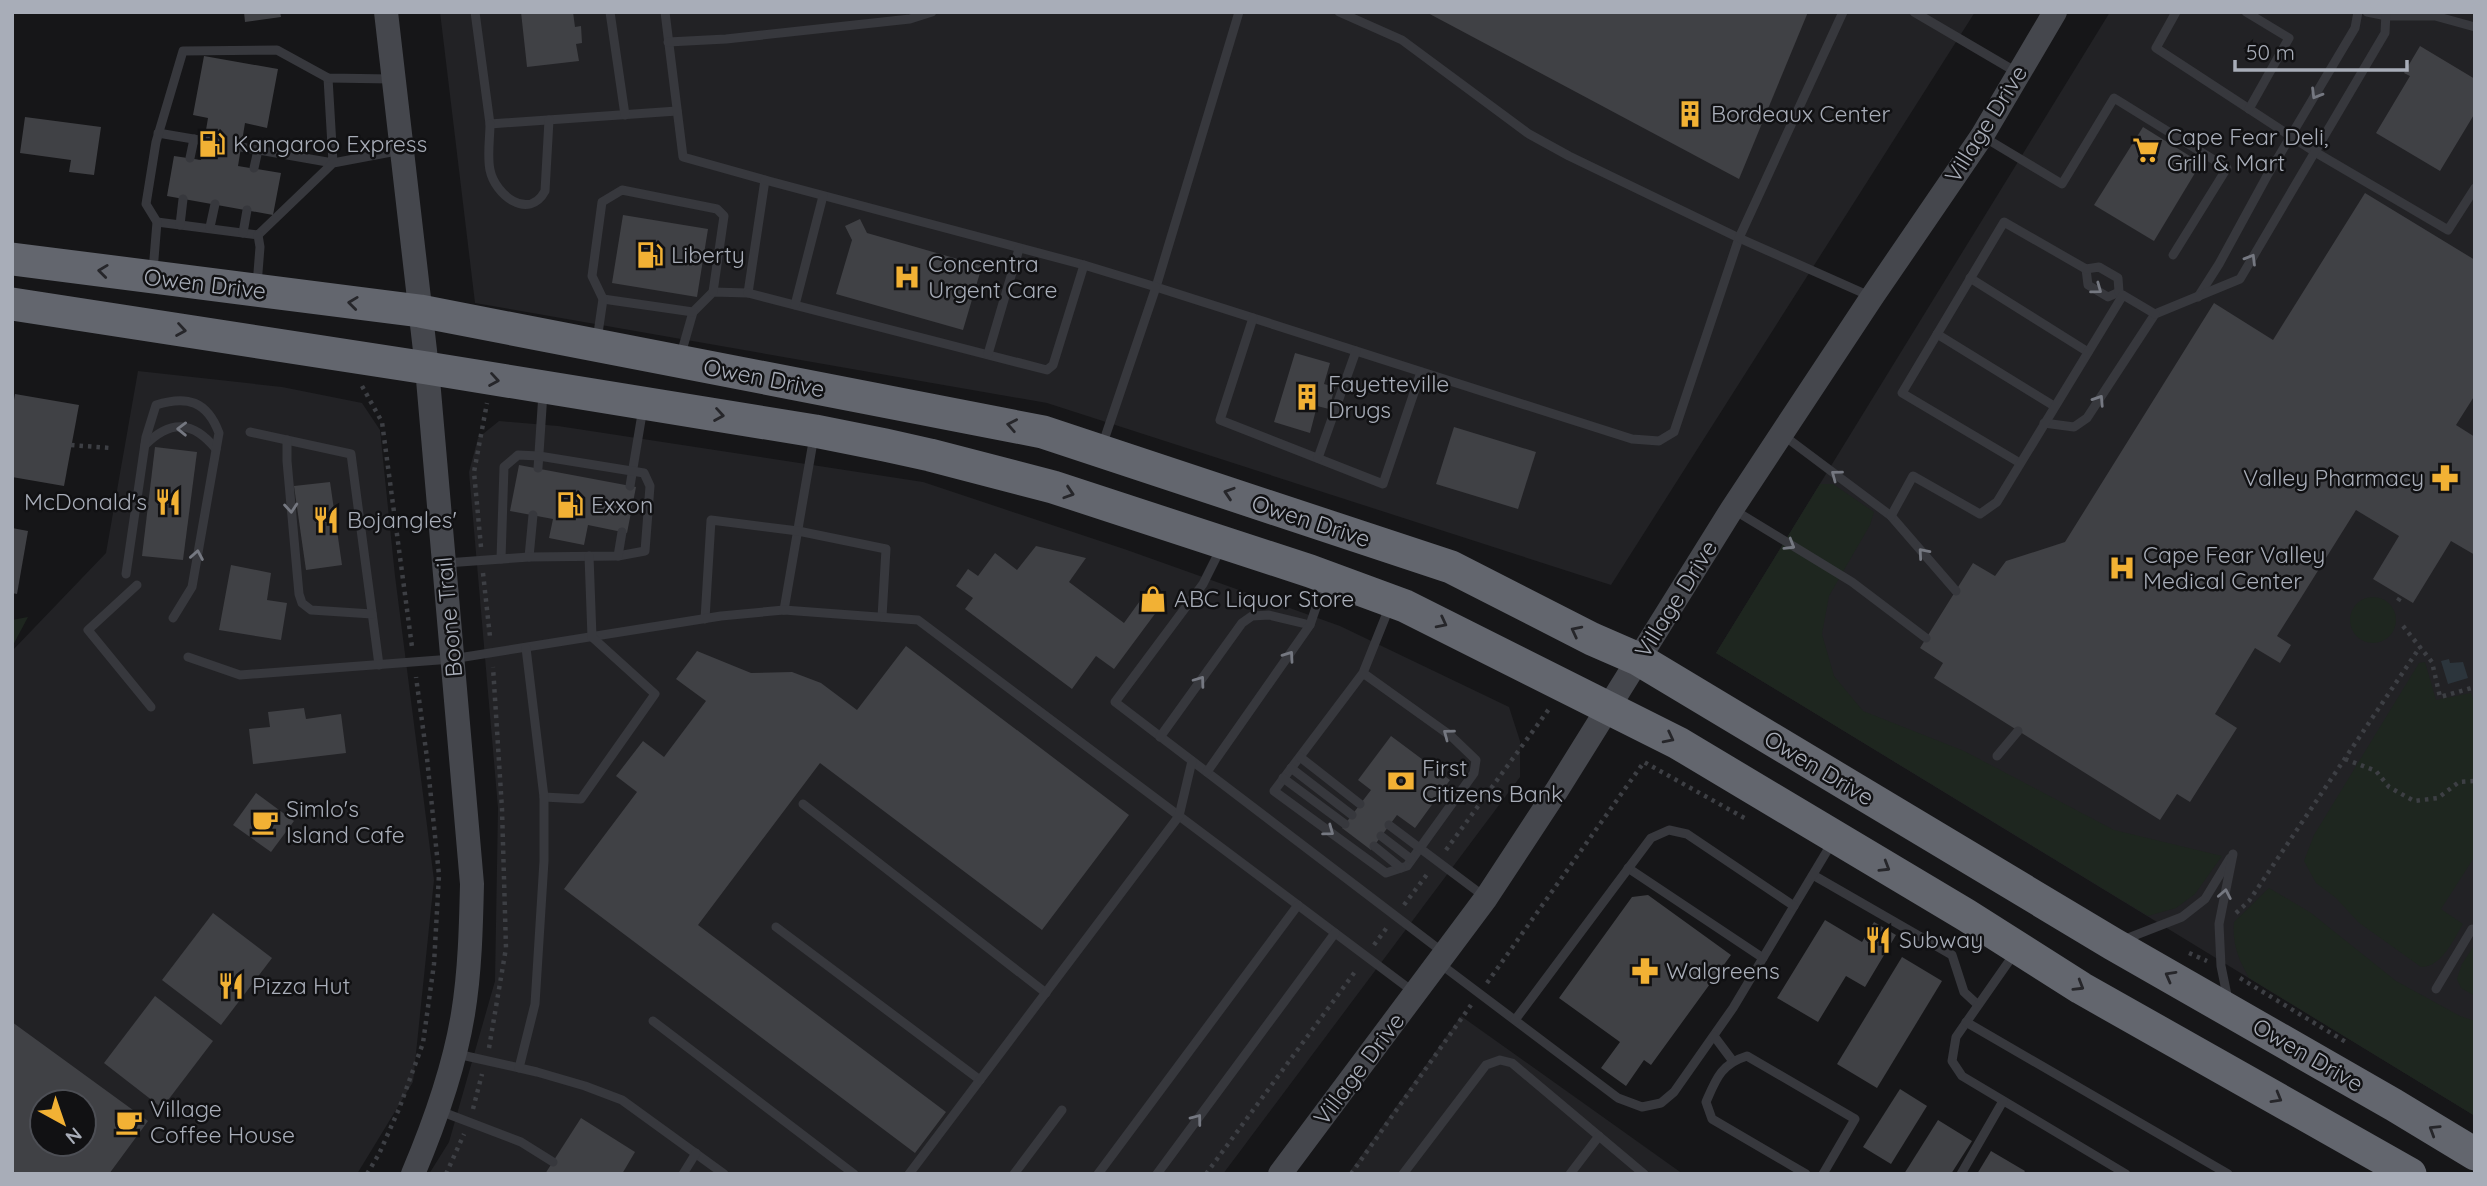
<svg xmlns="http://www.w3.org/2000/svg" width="2487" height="1186" viewBox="0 0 2487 1186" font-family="Quicksand,sans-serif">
	<rect width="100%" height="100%" fill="#161618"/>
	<!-- built -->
	<g fill="#222225" fill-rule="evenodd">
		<polygon points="440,12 1975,12 1611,585 1047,403 475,303"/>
		<polygon points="2110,12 2475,12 2475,1116 1716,653"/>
		<path d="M138,371L282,387L362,403L380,430L395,576L434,880L413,1082L357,1174H12V651L106,553ZM42,1102H84V1144H42Z"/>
		<polygon points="499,421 558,426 923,482 1127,550 1340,626 1509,707 1520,741 1520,777 1223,1174 429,1174 449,1142 495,981 498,808 469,472 478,438"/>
		<polygon points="1461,1016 1683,1174 1348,1174"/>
	</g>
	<!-- green -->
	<g fill="#1e261f">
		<polygon points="1820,484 1833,484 1874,512 1870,525 1829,596 1822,634 1834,676 1863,711 1964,751 2114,830 2222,856 2195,894 2176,908 2148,916 1716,653"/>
		<circle cx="2373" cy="620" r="23"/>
		<polygon points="28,617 12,647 12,620"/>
		<path d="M2425,662L2436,700L2471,693L2475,705V856L2441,909L2463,924C2453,940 2442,967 2421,967L2358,922L2336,898L2316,883L2304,861L2314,835L2419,663Z"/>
		<path d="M2269,888L2311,913L2396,981L2460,1016L2475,1021V1116L2249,978C2238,959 2232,943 2234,922Z"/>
		<polygon points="2475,944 2475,996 2461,988 2457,979 2462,964"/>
	</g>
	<!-- water -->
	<polygon fill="#2c353c" points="2449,659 2450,663 2463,662 2468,678 2448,684 2441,661"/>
	<!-- building -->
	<g fill="#404145" fill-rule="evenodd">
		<polygon points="244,12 280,12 281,17 245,22"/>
		<polygon points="521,12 573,12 575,27 581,26 582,43 576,44 579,61 527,67"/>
		<polygon points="1426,12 1808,12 1739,179"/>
		<polygon points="2420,46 2475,79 2475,113 2440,171 2376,133 2410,76 2404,73"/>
		<polygon points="204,56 278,69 267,128 245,123 238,166 281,173 273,215 167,196 174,156 201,160 208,118 193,115"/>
		<polygon points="25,117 101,127 94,175 69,172 71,160 20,153"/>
		<polygon points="2143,127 2201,163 2154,241 2094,205"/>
		<polygon points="2365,193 2475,260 2475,395 2456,425 2475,437 2475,555 2451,541 2413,603 2373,579 2399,536 2356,510 2277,636 2291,645 2280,663 2255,648 2215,714 2237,728 2190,802 2177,794 2160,820 1934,678 1943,663 1920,648 1973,563 1995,576 2006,561 2065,542 2214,303 2273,340"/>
		<polygon points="623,215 708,229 697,297 612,283"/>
		<polygon points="860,219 867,233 982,266 963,330 836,294 852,240 845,226"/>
		<polygon points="1295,353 1330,363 1324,384 1335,387 1329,409 1317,406 1310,433 1274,422"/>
		<polygon points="15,394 79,405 64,486 12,477 12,412"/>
		<polygon points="1454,427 1536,452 1518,509 1436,484"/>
		<polygon points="155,447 197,452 183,560 142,556"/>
		<polygon points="519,465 636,487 627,533 588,525 584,545 549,538 553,519 510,511"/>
		<polygon points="330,482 342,565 306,570 294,486"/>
		<polygon points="12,528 28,531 17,594 12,593"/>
		<polygon points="1036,546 1086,558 1069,582 1124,623 1150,587 1166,599 1114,669 1096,656 1072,689 965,609 973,598 956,586 968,569 978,576 995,553 1017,570"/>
		<polygon points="231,565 271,573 267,600 287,603 281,640 219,630"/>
		<polygon points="906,646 1129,815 1042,930 820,763 698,925 946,1112 915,1153 564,889 637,792 616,776 643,741 664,757 706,701 676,679 697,651 751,673 792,672 821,683 857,710"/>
		<polygon points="304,708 306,719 341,714 346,753 253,764 249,729 270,727 268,712"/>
		<polygon points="1391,736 1450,780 1415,828 1397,815 1371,850 1342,828 1371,790 1358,780"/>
		<polygon points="256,793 294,821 271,852 233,825"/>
		<polygon points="1648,895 1731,955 1651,1065 1644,1060 1626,1086 1601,1068 1620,1042 1559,998 1632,897"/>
		<polygon points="213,913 272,958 221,1025 162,980"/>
		<polygon points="1825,920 1862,942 1874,922 1896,935 1865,987 1846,976 1818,1022 1777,998"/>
		<polygon points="1902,957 1942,981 1877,1088 1837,1064"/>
		<polygon points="155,996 213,1041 162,1108 104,1063"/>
		<path d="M12,1022L148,1121L109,1174H12ZM42,1102H84V1144H42Z"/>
		<polygon points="1900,1089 1927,1106 1891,1164 1863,1147"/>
		<polygon points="581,1118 635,1152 622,1174 545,1174"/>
		<polygon points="1938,1120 1972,1141 1951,1174 1904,1174"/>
		<polygon points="1991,1151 2025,1171 2023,1174 1977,1174"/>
	</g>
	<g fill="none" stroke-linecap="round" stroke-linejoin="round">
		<!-- path -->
		<g stroke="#3d3f44" stroke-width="4.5" stroke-dasharray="3.5 5" stroke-linecap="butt">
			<polyline points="362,386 382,422 412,647"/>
			<polyline points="71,445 110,448"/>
			<polyline points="481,547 474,472 487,403"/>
			<polyline points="483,573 490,637"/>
			<polyline points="2398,601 2401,596"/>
			<polyline points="2403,626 2432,662 2440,697 2475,687"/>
			<polyline points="2345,759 2376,771 2389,787 2414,801 2438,798 2459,782 2475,781"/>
			<polyline points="1446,850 1549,709"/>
			<polyline points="1404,905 1428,873"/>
			<polyline points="2236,913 2249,901 2420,647"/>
			<polyline points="1374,945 1388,926"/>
			<polyline points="2189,953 2207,961"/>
			<polyline points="2240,978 2349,1044"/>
			<polyline points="1487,983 1644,762 1748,820"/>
			<polyline points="489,1048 506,948 502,809 493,667"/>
			<polyline points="473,1109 482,1074"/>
			<polyline points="367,1174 379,1154 399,1109 423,1043 434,964 439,875 427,758 416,677"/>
			<polyline points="446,1174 464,1134"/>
			<polyline points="1206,1174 1357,969"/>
			<polyline points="1351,1174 1471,1005"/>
		</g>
		<!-- lane -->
		<g stroke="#37383d" stroke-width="9">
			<polyline points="475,12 490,124 677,111"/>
			<polyline points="610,12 625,115"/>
			<polyline points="665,12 683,157 765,180 748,293 713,292 693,312 681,354"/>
			<polyline points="1239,12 1156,287 1632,439 1659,441 1674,432 1739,238 1569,156 1529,134 1402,40 1339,12"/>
			<polyline points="1843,12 1739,238 1872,297"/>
			<polyline points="1914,12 2018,73"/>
			<polyline points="2176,12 2156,48 2315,152 2448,230 2475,188"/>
			<polyline points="2246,12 2289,38 2249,109"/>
			<polyline points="2367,12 2387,16 2435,16 2475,27"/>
			<polyline points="668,42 726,39 910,19 932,12"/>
			<path d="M490,124C490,138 487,156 490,170C495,195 529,221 545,191L549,120"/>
			<polyline points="158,133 205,141"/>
			<polyline points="1982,136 2062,184 2114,98 2227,168 2173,255"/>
			<polyline points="241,147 333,163 328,78"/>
			<polyline points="190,158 194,139"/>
			<polyline points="254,168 258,150"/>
			<polyline points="765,180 1084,265"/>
			<polyline points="157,222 258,235 333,163 402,150"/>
			<polyline points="180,225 183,199"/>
			<polyline points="210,227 215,204"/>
			<polyline points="243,233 247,210"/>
			<polyline points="2086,269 2088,285 2108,297 2119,292"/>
			<polyline points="153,271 157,222 146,204 156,142 183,51 277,50 328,78 392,79"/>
			<polyline points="1970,278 2088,352"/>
			<polyline points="257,285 260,247 258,235"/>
			<polyline points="748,293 1047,370 1053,365 1084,265 1156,287 1102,446"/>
			<polyline points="2198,297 2219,264 2267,176 2355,28 2358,12"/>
			<polyline points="603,299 693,312"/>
			<polyline points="795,305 823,196"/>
			<polyline points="1253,318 1220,420 1383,484 1421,372"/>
			<polyline points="1937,334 2054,406"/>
			<polyline points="597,340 603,299 592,276 602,202 622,190 717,209 724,216 713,292"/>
			<polyline points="988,354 1019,249"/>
			<polyline points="2044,423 2074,427 2087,418 2155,314 2240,279 2385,33 2386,12"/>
			<polyline points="250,432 351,454 379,665"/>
			<polyline points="1783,435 1891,516 1956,591"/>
			<polyline points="287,440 287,461 299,594 302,603 311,610 372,614"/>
			<path d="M145,445C171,419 193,421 216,449"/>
			<polyline points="1318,458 1356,351"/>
			<polyline points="2020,463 1902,393 2004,222 2086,269 2099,267 2118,278 2119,292"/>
			<polyline points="538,468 543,393"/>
			<polyline points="630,486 643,408"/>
			<polyline points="1734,510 1852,582 1926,638"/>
			<polyline points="1891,516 1913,476 1980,514 1997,502 2123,295 2155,314"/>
			<polyline points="1221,548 1203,584 1115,702 1444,953"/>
			<polyline points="529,557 533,515"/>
			<polyline points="501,559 504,467 518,455 539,456 644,473 650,486 645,551 618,556"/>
			<polyline points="446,563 529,557 618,556 622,532"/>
			<path d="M126,574L146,437L156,405C187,395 207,401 219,433L192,587L173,618"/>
			<polyline points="137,585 88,630 151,707"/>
			<polyline points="784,610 814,436"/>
			<polyline points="705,619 711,520 798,531 886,549 882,617"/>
			<polyline points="188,657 240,675 452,659 721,616 784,610 918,620 1415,993"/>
			<polyline points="1363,673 1451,736 1476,760 1474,773 1407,866 1386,873 1274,791 1363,673 1389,608"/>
			<polyline points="1160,737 1242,623 1252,616 1269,615 1310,625"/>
			<polyline points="1997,756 2018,731"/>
			<polyline points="1300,757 1360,804"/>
			<polyline points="1291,768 1352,815"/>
			<polyline points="1207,772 1310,625 1325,581"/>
			<polyline points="1283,778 1345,824"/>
			<polyline points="544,797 581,799 655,694 592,637 589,556"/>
			<polyline points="803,804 1046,993"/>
			<polyline points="1389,825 1485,897"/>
			<polyline points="1381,836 1411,859"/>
			<polyline points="1374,846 1401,868"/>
			<polyline points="1628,868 1763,958"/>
			<polyline points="1813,875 1952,955 1964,992 1978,1005"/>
			<polyline points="776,927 980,1080"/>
			<polyline points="2123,940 2182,917 2205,899 2230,858"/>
			<polyline points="2014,954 1956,1037 1952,1061 1962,1076 2126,1174"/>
			<polyline points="1439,963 1618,1098 1642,1107 1661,1103 1674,1092 1733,1008 1833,841"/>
			<polyline points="2436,989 2472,929"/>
			<polyline points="2228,1000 2221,966 2219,924 2233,854"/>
			<polyline points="1515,1020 1651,838 1669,830 1687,834 1794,906"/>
			<polyline points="653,1021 854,1174"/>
			<polyline points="1966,1022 2228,1174"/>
			<polyline points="1714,1036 1732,1060"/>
			<polyline points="457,1054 537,1072 585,1086 622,1100 724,1174"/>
			<polyline points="519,1068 535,1004 544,861 544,797 526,648"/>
			<polyline points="440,1111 521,1142 553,1162"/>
			<polyline points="683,1174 696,1153"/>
			<polyline points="909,1174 1179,816 1192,761"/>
			<polyline points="1014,1174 1062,1110"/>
			<polyline points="1098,1174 1298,905"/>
			<polyline points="1157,1174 1335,933"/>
			<polyline points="1403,1174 1486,1065 1500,1060 1512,1063 1644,1174"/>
			<polyline points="1570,1174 1599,1136"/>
			<path d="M1806,1174L1712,1119L1706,1102C1716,1079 1721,1064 1747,1056L1855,1119L1823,1174"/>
			<polyline points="1961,1174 2003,1101"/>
		</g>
		<!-- secondary -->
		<g stroke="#45474d" stroke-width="24">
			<path d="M386,12L427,368L472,884C471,927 470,971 463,1014C454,1069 435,1122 413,1174"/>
			<polyline points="1280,1174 1486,898 1557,790 1732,509 1872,297 1982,136 2055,12"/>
		</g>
		<!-- highway -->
		<g stroke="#63666e" stroke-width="33">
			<polyline points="12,259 420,311 1043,432 1451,567 1592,639 1638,659 2113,944 2394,1105 2475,1154"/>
			<polyline points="12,304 427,368 815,431 885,445 930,455 1053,487 1310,571 1405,606 1678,743 1966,915 2081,988 2410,1174"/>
		</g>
	</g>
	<!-- one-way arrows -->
	<defs><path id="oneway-chevron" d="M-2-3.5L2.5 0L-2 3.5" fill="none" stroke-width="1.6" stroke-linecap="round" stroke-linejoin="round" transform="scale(1.75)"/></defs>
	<g stroke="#757881">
		<use href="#oneway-chevron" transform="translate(2316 94) rotate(121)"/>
		<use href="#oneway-chevron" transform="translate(2251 259) rotate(-59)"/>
		<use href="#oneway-chevron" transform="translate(2097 289) rotate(36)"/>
		<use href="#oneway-chevron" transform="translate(2099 400) rotate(-57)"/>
		<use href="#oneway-chevron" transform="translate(182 429) rotate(-179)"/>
		<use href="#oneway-chevron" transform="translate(1836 475) rotate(-143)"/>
		<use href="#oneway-chevron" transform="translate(291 508) rotate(85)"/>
		<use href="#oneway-chevron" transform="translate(1790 545) rotate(31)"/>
		<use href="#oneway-chevron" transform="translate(1923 553) rotate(-131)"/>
		<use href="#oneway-chevron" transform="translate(197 555) rotate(-80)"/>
		<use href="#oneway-chevron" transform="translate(1289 656) rotate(-55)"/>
		<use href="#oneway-chevron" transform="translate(1200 681) rotate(-54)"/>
		<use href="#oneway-chevron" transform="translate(1448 734) rotate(-143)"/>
		<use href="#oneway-chevron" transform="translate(1329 831) rotate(36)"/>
		<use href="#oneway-chevron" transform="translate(2225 894) rotate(-79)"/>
		<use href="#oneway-chevron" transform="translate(1197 1119) rotate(-53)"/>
	</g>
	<g stroke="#26262a">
		<use href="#oneway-chevron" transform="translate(103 271) rotate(-173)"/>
		<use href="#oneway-chevron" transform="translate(353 303) rotate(-173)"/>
		<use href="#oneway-chevron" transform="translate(181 330) rotate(9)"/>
		<use href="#oneway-chevron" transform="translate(494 380) rotate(9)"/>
		<use href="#oneway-chevron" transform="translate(719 415) rotate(9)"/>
		<use href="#oneway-chevron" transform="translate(1012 425) rotate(-169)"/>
		<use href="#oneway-chevron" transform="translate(1069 493) rotate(18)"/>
		<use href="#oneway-chevron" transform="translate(1229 493) rotate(-162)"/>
		<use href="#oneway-chevron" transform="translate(1442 623) rotate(27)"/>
		<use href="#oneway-chevron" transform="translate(1576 631) rotate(-153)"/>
		<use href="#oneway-chevron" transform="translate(1669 738) rotate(27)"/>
		<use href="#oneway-chevron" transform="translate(1885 867) rotate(31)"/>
		<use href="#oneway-chevron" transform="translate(2170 976) rotate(-151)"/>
		<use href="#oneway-chevron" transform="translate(2079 986) rotate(31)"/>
		<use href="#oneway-chevron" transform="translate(2277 1098) rotate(30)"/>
		<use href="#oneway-chevron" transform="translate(2434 1130) rotate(-148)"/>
	</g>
	<!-- icons -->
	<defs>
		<symbol id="building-bare" viewBox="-9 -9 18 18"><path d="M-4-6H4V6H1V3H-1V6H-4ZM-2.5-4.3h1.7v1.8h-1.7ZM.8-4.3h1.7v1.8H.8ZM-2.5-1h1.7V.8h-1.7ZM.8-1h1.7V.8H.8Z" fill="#f2b134" stroke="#111113" stroke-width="2.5" paint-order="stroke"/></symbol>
		<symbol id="fuel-bare" viewBox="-9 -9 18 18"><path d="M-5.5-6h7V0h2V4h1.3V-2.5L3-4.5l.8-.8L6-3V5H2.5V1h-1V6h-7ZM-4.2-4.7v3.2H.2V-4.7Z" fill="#f2b134" stroke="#111113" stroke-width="2.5" paint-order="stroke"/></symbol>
		<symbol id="supermarket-bare" viewBox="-9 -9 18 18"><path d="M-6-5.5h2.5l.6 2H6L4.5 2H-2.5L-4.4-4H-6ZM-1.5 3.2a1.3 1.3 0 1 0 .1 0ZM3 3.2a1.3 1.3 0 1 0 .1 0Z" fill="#f2b134" stroke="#111113" stroke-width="2.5" paint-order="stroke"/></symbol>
		<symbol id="hospital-bare" viewBox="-9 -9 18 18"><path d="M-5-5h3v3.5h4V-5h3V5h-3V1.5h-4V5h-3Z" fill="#f2b134" stroke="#111113" stroke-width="2.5" paint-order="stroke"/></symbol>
		<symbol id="pharmacy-bare" viewBox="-9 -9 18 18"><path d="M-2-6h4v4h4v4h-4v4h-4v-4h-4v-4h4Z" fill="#f2b134" stroke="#111113" stroke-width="2.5" paint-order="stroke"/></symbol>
		<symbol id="restaurant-bare" viewBox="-9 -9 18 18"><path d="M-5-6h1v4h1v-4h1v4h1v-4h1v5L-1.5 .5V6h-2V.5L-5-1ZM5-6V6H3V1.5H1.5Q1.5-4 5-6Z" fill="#f2b134" stroke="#111113" stroke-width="2.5" paint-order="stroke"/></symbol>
		<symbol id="shop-bare" viewBox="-9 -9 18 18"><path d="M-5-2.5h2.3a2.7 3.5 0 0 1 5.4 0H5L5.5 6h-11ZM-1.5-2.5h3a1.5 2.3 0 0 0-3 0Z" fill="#f2b134" stroke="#111113" stroke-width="2.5" paint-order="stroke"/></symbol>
		<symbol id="bank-bare" viewBox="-9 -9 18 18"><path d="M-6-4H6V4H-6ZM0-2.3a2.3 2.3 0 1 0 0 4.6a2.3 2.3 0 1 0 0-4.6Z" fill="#f2b134" stroke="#111113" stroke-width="2.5" paint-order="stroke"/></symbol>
		<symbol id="cafe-bare" viewBox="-9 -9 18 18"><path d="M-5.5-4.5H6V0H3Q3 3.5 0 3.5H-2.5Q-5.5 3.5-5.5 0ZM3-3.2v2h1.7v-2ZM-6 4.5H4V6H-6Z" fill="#f2b134" stroke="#111113" stroke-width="2.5" paint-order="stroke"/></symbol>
	</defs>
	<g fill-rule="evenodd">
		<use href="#building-bare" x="1671" y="95" width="38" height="38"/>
		<use href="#fuel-bare" x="193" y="125" width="38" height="38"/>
		<use href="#supermarket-bare" x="2127" y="131" width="38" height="38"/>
		<use href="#fuel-bare" x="631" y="236" width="38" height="38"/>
		<use href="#hospital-bare" x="888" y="258" width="38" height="38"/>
		<use href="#building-bare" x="1288" y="378" width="38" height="38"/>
		<use href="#pharmacy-bare" x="2426" y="459" width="38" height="38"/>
		<use href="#restaurant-bare" x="149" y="483" width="38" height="38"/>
		<use href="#fuel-bare" x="551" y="486" width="38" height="38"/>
		<use href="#restaurant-bare" x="307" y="501" width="38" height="38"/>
		<use href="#hospital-bare" x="2103" y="549" width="38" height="38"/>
		<use href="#shop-bare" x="1134" y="580" width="38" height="38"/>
		<use href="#bank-bare" x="1382" y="762" width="38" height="38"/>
		<use href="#cafe-bare" x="246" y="803" width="38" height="38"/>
		<use href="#restaurant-bare" x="1859" y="921" width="38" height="38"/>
		<use href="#pharmacy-bare" x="1626" y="952" width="38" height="38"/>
		<use href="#restaurant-bare" x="212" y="967" width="38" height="38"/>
		<use href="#cafe-bare" x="110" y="1103" width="38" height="38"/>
	</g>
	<g text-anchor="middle" stroke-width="5" stroke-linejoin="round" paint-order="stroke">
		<!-- poi labels -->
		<g font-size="23" fill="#a8adb8" stroke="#111113" text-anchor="start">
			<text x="1711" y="122">Bordeaux Center</text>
			<text x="2167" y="145">Cape Fear Deli,<tspan x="2167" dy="26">Grill &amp; Mart</tspan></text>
			<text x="233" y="152">Kangaroo Express</text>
			<text x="671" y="263">Liberty</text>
			<text x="928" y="272">Concentra<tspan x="928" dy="26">Urgent Care</tspan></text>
			<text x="1328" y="392">Fayetteville<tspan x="1328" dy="26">Drugs</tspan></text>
			<text x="2424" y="486" text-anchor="end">Valley Pharmacy</text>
			<text x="147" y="510" text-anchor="end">McDonald's</text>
			<text x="591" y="513">Exxon</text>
			<text x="347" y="528">Bojangles'</text>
			<text x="2143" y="563">Cape Fear Valley<tspan x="2143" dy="26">Medical Center</tspan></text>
			<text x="1174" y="607">ABC Liquor Store</text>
			<text x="1422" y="776">First<tspan x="1422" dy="26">Citizens Bank</tspan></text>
			<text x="286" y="817">Simlo's<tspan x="286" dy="26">Island Cafe</tspan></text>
			<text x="1899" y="948">Subway</text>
			<text x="1666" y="979">Walgreens</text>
			<text x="252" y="994">Pizza Hut</text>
			<text x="150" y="1117">Village<tspan x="150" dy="26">Coffee House</tspan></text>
		</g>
		<!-- street labels -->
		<g font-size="23" fill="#a8adb8" stroke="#111113">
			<text transform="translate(1986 124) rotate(-58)" y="8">Village Drive</text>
			<text transform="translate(205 284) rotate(7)" y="8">Owen Drive</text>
			<text transform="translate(764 378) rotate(11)" y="8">Owen Drive</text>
			<text transform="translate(1311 521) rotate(18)" y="8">Owen Drive</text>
			<text transform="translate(1676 599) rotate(-58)" y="8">Village Drive</text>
			<text transform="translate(449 617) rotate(-95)" y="8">Boone Trail</text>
			<text transform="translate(1819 768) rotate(31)" y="8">Owen Drive</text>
			<text transform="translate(2308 1055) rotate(30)" y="8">Owen Drive</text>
			<text transform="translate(1359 1069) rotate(-53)" y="8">Village Drive</text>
		</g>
	</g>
	<!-- border -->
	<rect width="2487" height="1186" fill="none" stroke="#a8adb8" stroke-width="28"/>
	<!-- north arrow -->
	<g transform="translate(63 1123) rotate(140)"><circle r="33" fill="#111113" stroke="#4d4f55" stroke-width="2"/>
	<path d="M0-5L12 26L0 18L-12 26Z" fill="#f2b134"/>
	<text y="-10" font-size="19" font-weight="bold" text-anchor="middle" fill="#a8adb8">N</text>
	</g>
	<!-- scale -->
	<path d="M2235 60v10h172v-10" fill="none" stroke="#a8adb8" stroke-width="3.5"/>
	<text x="2246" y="60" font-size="21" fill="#a8adb8" stroke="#111113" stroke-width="5" paint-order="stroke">50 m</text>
</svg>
